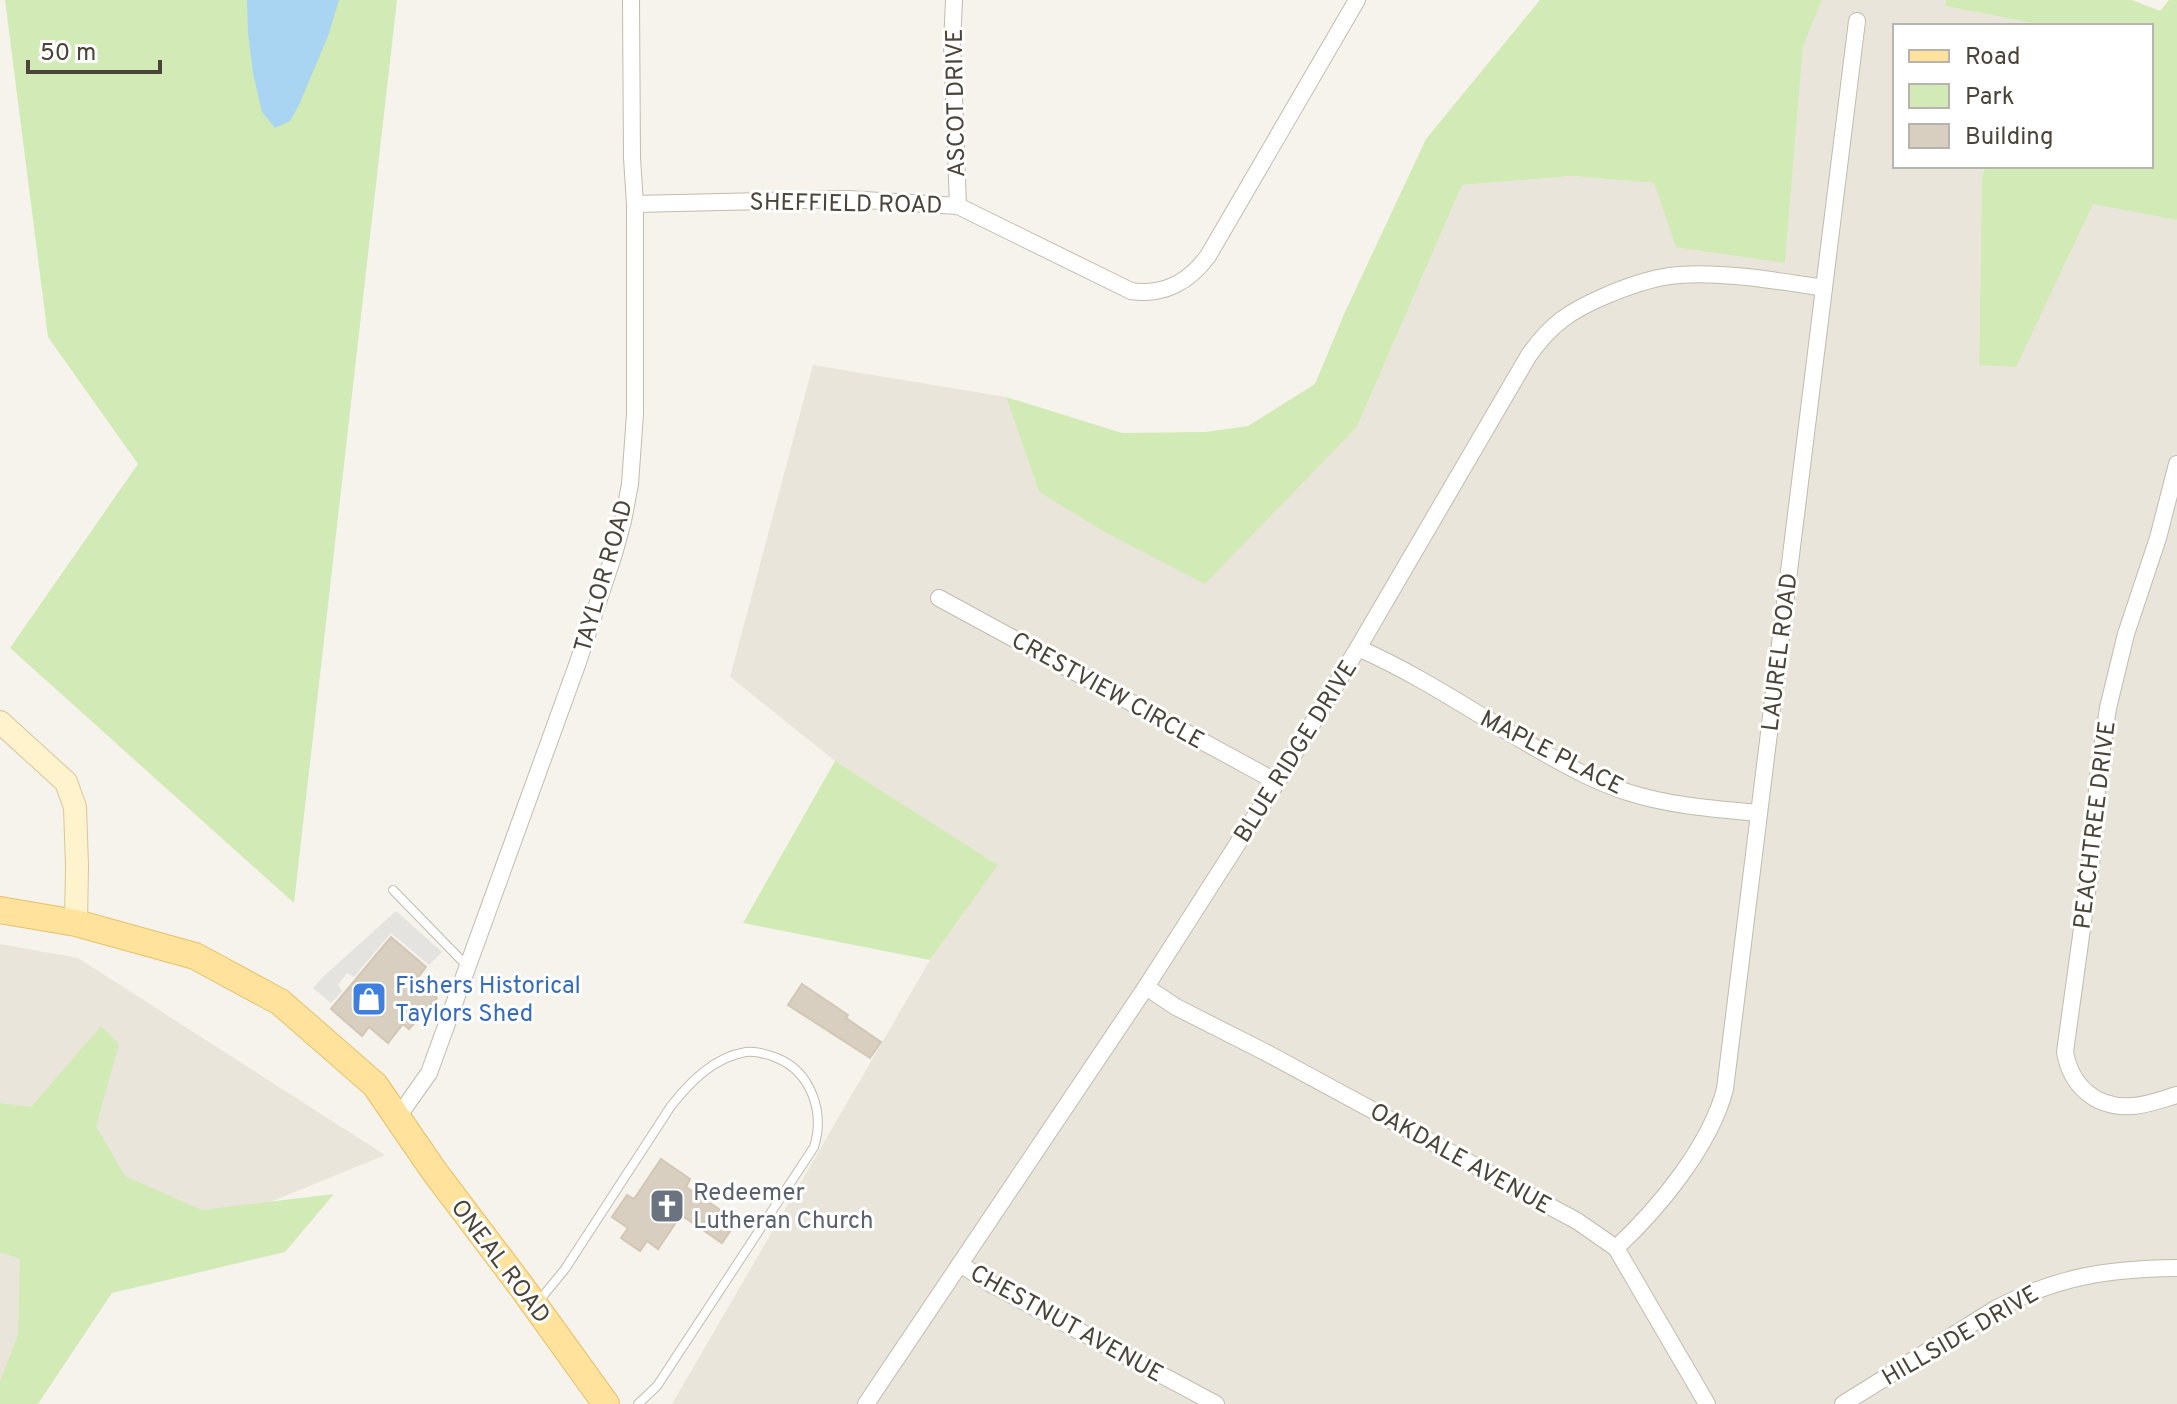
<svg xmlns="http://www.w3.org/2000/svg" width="2177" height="1404" viewBox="0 0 2177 1404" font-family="Overpass,sans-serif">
	<rect width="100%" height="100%" fill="#f6f3ec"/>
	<!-- residential -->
	<g fill="#eae5da">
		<polygon points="1822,0 1946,0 1945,6 2047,26 1895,26 1895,166 1985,166 1982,178 1979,364 2016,366 2093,203 2177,220 2177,1404 672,1404 930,960 998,865 835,761 730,677 813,365 1006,397 1039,492 1106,533 1205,583 1357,427 1462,185 1572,176 1655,183 1785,263 1803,47"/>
		<polygon points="0,944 78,958 385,1155 124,1262 0,1404"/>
	</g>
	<!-- green -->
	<g fill="#d2eab5">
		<polygon points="5,0 397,0 294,903 10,648 138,464 48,337"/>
		<polygon points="1540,0 1822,0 1803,47 1785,263 1676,247 1654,183 1572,176 1462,185 1357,427 1205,584 1106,533 1039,492 1006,397 1122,433 1205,432 1248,426 1315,384 1345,312 1426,139"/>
		<polygon points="1946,0 2132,0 2160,11 2169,0 2177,0 2177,220 2093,204 2016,367 1979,365 1982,178 1985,166 2151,166 2151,26 2047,26 1945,6"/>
		<polygon points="835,761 998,865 930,960 743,923"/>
		<polygon points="101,1026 119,1044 96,1126 125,1176 202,1210 334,1194 285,1252 112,1293 38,1404 0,1404 0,1381 18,1335 20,1259 0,1252 0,1103 31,1107"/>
	</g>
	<!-- parking -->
	<polygon fill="#e5e3e0" points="396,911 442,952 429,965 391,933 354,977 347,973 338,985 342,991 331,1003 313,988 324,976"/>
	<!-- water -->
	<polygon fill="#a9d4f2" points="247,0 339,0 328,36 299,105 290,121 275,128 262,112 253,73 248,33"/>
	<!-- building -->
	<g fill="#d8cfc1" stroke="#d3c7b4" stroke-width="2">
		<polygon points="391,937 426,967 416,980 437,998 409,1029 403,1024 388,1043 369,1027 362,1036 331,1009"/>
		<polygon points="802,984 848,1015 846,1018 881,1042 870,1058 788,1005"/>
		<polygon points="661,1159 690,1179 686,1187 737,1221 722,1243 681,1215 658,1249 647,1241 640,1251 621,1238 628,1228 612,1217 627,1195 634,1199"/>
	</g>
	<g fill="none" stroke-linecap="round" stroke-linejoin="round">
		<defs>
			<g id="service">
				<polyline points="393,890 468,967"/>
				<path d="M538,1302L565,1269L671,1106C690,1082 714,1057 746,1052C756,1051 767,1054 777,1058C811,1072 825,1112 814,1147L657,1386L638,1404"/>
			</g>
			<g id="minor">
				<polyline points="954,0 952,44 958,206"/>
				<path d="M635,204L849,199L958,206L1131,291C1163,296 1189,282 1208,256L1357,0"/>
				<path d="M2177,464L2158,538L2126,634L2108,708L2098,776L2092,856L2065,1052C2071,1086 2096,1109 2133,1106C2148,1105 2163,1099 2177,1095"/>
				<polyline points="939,598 1277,782"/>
				<path d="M1358,648C1422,676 1479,716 1539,750C1567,766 1596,782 1627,792C1670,806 1715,809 1759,813"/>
				<polyline points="1146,987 1176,1007 1265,1052 1577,1221 1616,1248 1707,1404"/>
				<polyline points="398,1117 429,1073 577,665 614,554 623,521 630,484 635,414 635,204 632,158 631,0"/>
				<path d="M1616,1248C1659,1208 1710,1146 1725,1089L1857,21"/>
				<polyline points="960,1264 991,1284 1216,1404"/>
				<path d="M866,1404L1146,987L1277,782L1358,648L1529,355C1551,324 1570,311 1605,296C1626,287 1648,279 1670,276C1714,270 1780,281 1824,288"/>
				<path d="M1843,1404L1997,1308C2060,1276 2107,1269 2177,1268"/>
			</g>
			<polyline id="secondary" points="0,722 66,782 75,807 77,866 76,923"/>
			<polyline id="primary" points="0,910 76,923 195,956 280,1002 375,1085 434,1171 521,1286 606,1404"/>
		</defs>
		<!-- service casing -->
		<use href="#service" stroke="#c2bbae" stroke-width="10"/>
		<!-- minor casing -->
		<use href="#minor" stroke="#c2bbae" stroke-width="18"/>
		<!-- secondary casing -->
		<use href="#secondary" stroke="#d6c79b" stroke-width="24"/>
		<!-- primary casing -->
		<use href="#primary" stroke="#e6c16a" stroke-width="28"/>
		<!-- service -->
		<use href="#service" stroke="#fff" stroke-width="8"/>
		<!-- minor -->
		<use href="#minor" stroke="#fff" stroke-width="16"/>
		<!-- secondary -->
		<use href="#secondary" stroke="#fff3cd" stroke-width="22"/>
		<!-- primary -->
		<use href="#primary" stroke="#ffe39c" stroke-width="26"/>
	</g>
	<!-- icons -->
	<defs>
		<symbol id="shop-square" viewBox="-11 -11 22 22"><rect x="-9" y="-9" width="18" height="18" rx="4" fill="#3f7fe0" stroke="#fff"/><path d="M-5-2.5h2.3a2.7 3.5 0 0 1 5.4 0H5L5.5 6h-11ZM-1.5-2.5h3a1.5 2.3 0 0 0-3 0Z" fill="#fff"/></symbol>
		<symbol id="church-square" viewBox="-11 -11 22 22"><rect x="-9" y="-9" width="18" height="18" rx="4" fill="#6b7280" stroke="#fff"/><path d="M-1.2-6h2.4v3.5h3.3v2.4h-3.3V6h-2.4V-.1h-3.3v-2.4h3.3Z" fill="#fff"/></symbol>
	</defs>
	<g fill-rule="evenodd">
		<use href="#shop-square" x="349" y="979" width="40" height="40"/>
		<use href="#church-square" x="647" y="1186" width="40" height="40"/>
	</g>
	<g text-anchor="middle" stroke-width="6" stroke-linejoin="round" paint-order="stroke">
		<!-- street labels -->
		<g font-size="24" fill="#4b4439" stroke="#fff">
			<text transform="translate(955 103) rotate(-91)" y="8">ASCOT DRIVE</text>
			<text transform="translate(846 203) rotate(1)" y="8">SHEFFIELD ROAD</text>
			<text transform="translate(603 576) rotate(-74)" y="8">TAYLOR ROAD</text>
			<text transform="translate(1779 652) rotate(-83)" y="8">LAUREL ROAD</text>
			<text transform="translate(1108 690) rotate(29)" y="8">CRESTVIEW CIRCLE</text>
			<text transform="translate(1295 751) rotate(-58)" y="8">BLUE RIDGE DRIVE</text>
			<text transform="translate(1552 752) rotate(27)" y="8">MAPLE PLACE</text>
			<text transform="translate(2094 825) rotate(-83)" y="8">PEACHTREE DRIVE</text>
			<text transform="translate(1461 1158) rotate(29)" y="8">OAKDALE AVENUE</text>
			<text transform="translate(501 1261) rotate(53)" y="8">ONEAL ROAD</text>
			<text transform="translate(1067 1323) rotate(29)" y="8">CHESTNUT AVENUE</text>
			<text transform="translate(1960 1335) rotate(-30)" y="8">HILLSIDE DRIVE</text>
		</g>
		<!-- shop labels -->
		<g font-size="24" fill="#366cbe" stroke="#fff" text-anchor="start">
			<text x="395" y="993">Fishers Historical<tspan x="395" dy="28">Taylors Shed</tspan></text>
		</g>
		<!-- worship labels -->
		<g font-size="24" fill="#5b616d" stroke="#fff" text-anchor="start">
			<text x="693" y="1200">Redeemer<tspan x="693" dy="28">Lutheran Church</tspan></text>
		</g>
	</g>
	<!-- legend -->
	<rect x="1893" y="24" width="260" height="144" fill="#ffffff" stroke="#b7b4b0" stroke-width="2"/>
	<rect x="1909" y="50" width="40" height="12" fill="#ffe39c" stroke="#b7b4b0" stroke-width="2"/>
	<text x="1965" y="64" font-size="24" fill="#4b4439">Road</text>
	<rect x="1909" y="84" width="40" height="24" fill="#d2eab5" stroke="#b7b4b0" stroke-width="2"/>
	<text x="1965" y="104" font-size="24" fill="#4b4439">Park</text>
	<rect x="1909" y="124" width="40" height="24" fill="#d8cfc1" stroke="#b7b4b0" stroke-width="2"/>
	<text x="1965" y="144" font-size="24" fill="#4b4439">Building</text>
	<!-- scale -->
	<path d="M28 60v12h132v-12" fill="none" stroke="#4b4439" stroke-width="4"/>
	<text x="40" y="60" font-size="24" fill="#4b4439" stroke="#ffffff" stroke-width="6" paint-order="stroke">50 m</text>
</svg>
